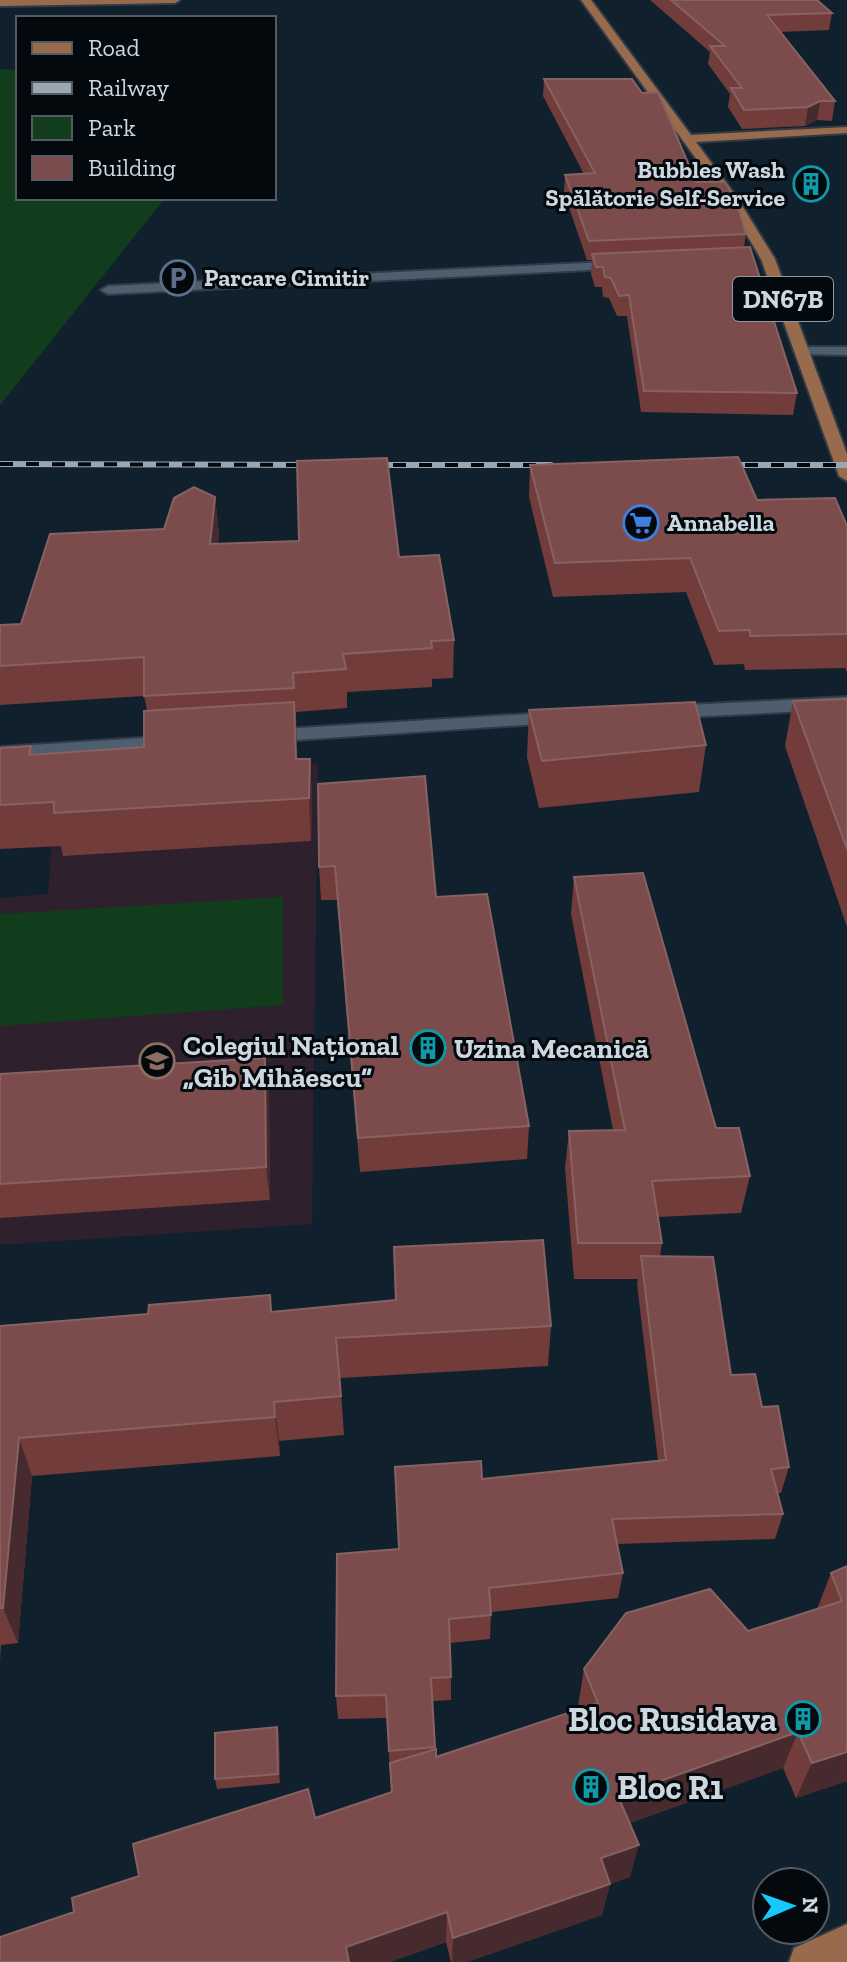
<svg xmlns="http://www.w3.org/2000/svg" width="847" height="1962" viewBox="0 0 847 1962" font-family="'Zilla Slab',serif">
	<rect width="100%" height="100%" fill="#10202d"/>
	<!-- education -->
	<polygon fill="#2e202c" points="318,763 312,1224 0,1245 0,898 48,894 56,782"/>
	<!-- green -->
	<g fill="#123d1c">
		<polygon points="0,69 18,70 18,198 165,198 0,405"/>
		<polygon points="283,897 283,1005 0,1026 0,914"/>
	</g>
	<g fill="none" stroke-linecap="round" stroke-linejoin="round">
		<defs>
			<g id="minor">
				<polygon points="625,261 630,262 630,268 108,294 101,290 108,286"/>
				<polygon points="803,347 847,347 847,355 798,354 798,348"/>
				<polygon points="847,697 847,709 666,718 656,712 666,706"/>
				<polygon points="561,712 571,718 568,722 266,742 256,736 266,730"/>
				<polygon points="174,736 184,742 181,746 0,759 0,747"/>
			</g>
			<g id="major">
				<polygon points="0,0 180,0 175,3 0,6"/>
				<polygon points="581,0 591,0 691,135 847,127 847,133 696,142 738,199 775,259 847,454 847,481 839,476 761,259 726,200"/>
				<polygon points="847,1924 847,1962 789,1962 794,1948"/>
			</g>
		</defs>
		<!-- minor casing -->
		<use href="#minor" stroke="#313a46" stroke-width="4"/>
		<!-- major casing -->
		<use href="#major" stroke="#313a46" stroke-width="4"/>
		<!-- minor -->
		<use href="#minor" fill="#4d5f6f" fill-rule="evenodd"/>
		<!-- major -->
		<use href="#major" fill="#996b4d" fill-rule="evenodd"/>
		<defs>
			<g id="rail">
				<polyline points="0,464 319,465"/>
				<polyline points="367,465 551,465"/>
				<polyline points="719,465 847,465"/>
			</g>
		</defs>
		<!-- rail casing -->
		<use href="#rail" stroke="#9aa6b0" stroke-width="6"/>
		<!-- rail -->
		<use href="#rail" stroke="#04090e" stroke-width="4" stroke-dasharray="13" stroke-linecap="butt"/>
	</g>
	<!-- wall -->
	<g fill="#713c3a">
		<polygon points="650,0 817,0 832,13 829,30 780,32 835,101 832,121 817,120 805,126 742,129 728,107 730,94 708,64 710,52"/>
		<polygon points="544,79 696,182 746,234 744,247 797,393 793,415 641,412 627,316 617,316 609,298 603,297 602,287 595,287 591,274 592,260 587,260 564,193 565,175 584,174 543,96"/>
		<polygon points="530,465 757,500 847,526 847,672 845,668 745,670 744,664 714,665 686,592 553,597 529,497"/>
		<polygon points="215,497 219,534 218,544 399,557 454,640 453,678 432,679 432,687 347,692 347,708 296,712 297,759 310,759 312,802 311,841 63,856 61,846 0,849 0,748 32,755 144,747 147,710 144,696 0,705 0,625 21,624 164,529"/>
		<polygon points="847,699 847,927 785,746 793,701"/>
		<polygon points="529,710 706,745 699,792 539,808 527,757"/>
		<polygon points="318,784 436,897 529,1126 527,1159 360,1172 337,900 321,900 319,867"/>
		<polygon points="574,877 716,1128 750,1176 741,1213 658,1217 662,1243 660,1256 731,1375 762,1407 789,1467 781,1493 778,1493 783,1514 775,1539 617,1544 623,1573 618,1598 491,1612 490,1639 450,1643 451,1677 451,1700 432,1701 436,1757 579,1709 578,1706 584,1669 748,1631 817,1609 831,1573 847,1566 847,1781 796,1798 783,1768 630,1823 630,1877 610,1884 602,1915 467,1962 451,1962 446,1942 390,1962 0,1962 74,1912 315,1818 391,1792 387,1718 338,1719 336,1696 398,1549 482,1479 658,1461 637,1284 638,1279 574,1279 565,1168 569,1131 613,1130 571,914"/>
		<polygon points="0,1074 269,1092 270,1200 0,1218"/>
		<polygon points="394,1247 551,1326 548,1366 340,1378 344,1435 279,1441 280,1456 32,1476 18,1643 1,1645 0,1661 0,1326 148,1314 270,1295 272,1312 395,1300"/>
		<polygon points="277,1727 279,1737 280,1783 217,1789 215,1779"/>
	</g>
	<!-- shaded-wall -->
	<g fill="#462a2d">
		<polygon points="820,101 817,120 805,126 808,107"/>
		<polygon points="215,497 219,534 214,582 210,544"/>
		<polygon points="294,702 297,744 299,802 296,759"/>
		<polygon points="310,759 312,802 311,841 309,798"/>
		<polygon points="265,1058 269,1092 270,1200 266,1167"/>
		<polygon points="274,1402 279,1441 280,1456 275,1417"/>
		<polygon points="19,1438 32,1476 18,1643 3,1608"/>
		<polygon points="277,1727 279,1737 280,1783 278,1774"/>
		<polygon points="798,1732 783,1768 610,1830 618,1796"/>
		<polygon points="847,1752 847,1781 796,1798 812,1763"/>
		<polygon points="639,1845 630,1877 610,1884 602,1915 467,1962 452,1962 453,1938 601,1858"/>
		<polygon points="447,1912 446,1942 390,1962 347,1962 346,1947"/>
	</g>
	<!-- building -->
	<g fill="#7b4c4b" stroke="#876263" stroke-width="2">
		<polygon points="671,0 817,0 832,13 767,15 835,101 820,101 808,107 744,110 731,88 742,88 710,46 725,46"/>
		<polygon points="544,79 632,79 642,93 658,92 696,182 725,182 736,201 746,234 589,241 565,175 595,173"/>
		<polygon points="750,247 797,393 644,391 629,295 619,296 611,278 605,277 603,267 596,267 592,254"/>
		<polygon points="738,457 757,500 835,498 847,526 847,634 750,636 750,630 719,631 690,558 555,563 530,465"/>
		<polygon points="387,458 399,557 439,555 454,640 431,641 432,648 343,654 346,669 293,673 294,688 144,696 144,657 0,666 0,625 21,624 50,534 164,529 174,498 194,487 215,497 210,544 299,541 297,461"/>
		<polygon points="847,699 847,849 793,701"/>
		<polygon points="294,702 296,759 310,759 309,798 54,813 54,802 0,805 0,748 31,746 29,755 144,747 144,711"/>
		<polygon points="695,702 706,745 542,761 529,710"/>
		<polygon points="425,776 436,897 487,894 529,1126 358,1138 335,866 319,867 318,784"/>
		<polygon points="643,873 716,1128 739,1128 750,1176 652,1181 662,1243 578,1243 569,1131 625,1130 574,877"/>
		<polygon points="265,1058 266,1167 0,1184 0,1074"/>
		<polygon points="543,1240 551,1326 336,1338 341,1396 274,1402 275,1417 19,1438 3,1608 0,1608 0,1326 148,1314 149,1305 270,1295 271,1312 396,1300 394,1247"/>
		<polygon points="641,1256 713,1257 731,1375 755,1374 762,1407 778,1406 789,1467 771,1469 783,1514 612,1519 623,1573 489,1588 491,1615 449,1619 451,1677 431,1678 435,1747 389,1751 386,1695 336,1696 337,1554 399,1549 395,1467 481,1461 482,1479 666,1460"/>
		<polygon points="847,1566 847,1752 812,1763 798,1732 618,1796 639,1845 601,1858 610,1884 453,1938 447,1912 346,1947 349,1962 0,1962 0,1937 74,1912 72,1898 139,1876 133,1844 308,1789 315,1818 392,1792 390,1763 436,1749 436,1757 598,1703 584,1669 626,1613 710,1589 748,1631 842,1601 831,1573"/>
		<polygon points="277,1727 278,1774 215,1779 215,1733"/>
	</g>
	<!-- icons -->
	<defs>
		<symbol id="building-ring" viewBox="-11 -11 22 22"><circle r="9.5" fill="#04090e" stroke="#0f9aa8" stroke-width="1.5"/><path d="M-4-6H4V6H1V3H-1V6H-4ZM-2.5-4.3h1.7v1.8h-1.7ZM.8-4.3h1.7v1.8H.8ZM-2.5-1h1.7V.8h-1.7ZM.8-1h1.7V.8H.8Z" fill="#0f9aa8"/></symbol>
		<symbol id="parking-ring" viewBox="-11 -11 22 22"><circle r="9.5" fill="#04090e" stroke="#5c6f8a" stroke-width="1.5"/><path d="M-3.5-5.5H1a3.5 3.5 0 0 1 0 7H-1V5.5H-3.5ZM-1-3.4V-.6H.8a1.4 1.4 0 0 0 0-2.8Z" fill="#5c6f8a"/></symbol>
		<symbol id="supermarket-ring" viewBox="-11 -11 22 22"><circle r="9.5" fill="#04090e" stroke="#3f7fe0" stroke-width="1.5"/><path d="M-6-5.5h2.5l.6 2H6L4.5 2H-2.5L-4.4-4H-6ZM-1.5 3.2a1.3 1.3 0 1 0 .1 0ZM3 3.2a1.3 1.3 0 1 0 .1 0Z" fill="#3f7fe0"/></symbol>
		<symbol id="school-ring" viewBox="-11 -11 22 22"><circle r="9.5" fill="#04090e" stroke="#8d6e63" stroke-width="1.5"/><path d="M0-5L7-2L0 1L-7-2ZM-4 1L0 2.5L4 1V4Q0 6-4 4Z" fill="#8d6e63"/></symbol>
	</defs>
	<g fill-rule="evenodd">
		<use href="#building-ring" x="791" y="164" width="40" height="40"/>
		<use href="#parking-ring" x="158" y="258" width="40" height="40"/>
		<use href="#supermarket-ring" x="621" y="503" width="40" height="40"/>
		<use href="#building-ring" x="408" y="1028" width="40" height="40"/>
		<use href="#school-ring" x="137" y="1041" width="40" height="40"/>
		<use href="#building-ring" x="783" y="1699" width="40" height="40"/>
		<use href="#building-ring" x="571" y="1767" width="40" height="40"/>
	</g>
	<g text-anchor="middle" stroke-width="6" stroke-linejoin="round" paint-order="stroke">
		<!-- far-poi labels -->
		<g font-size="24" font-weight="bold" fill="#ccd7e0" stroke="#04090e" text-anchor="start">
			<text x="785" y="178" text-anchor="end">Bubbles Wash<tspan x="785" dy="28">Spălătorie Self-Service</tspan></text>
			<text x="204" y="286">Parcare Cimitir</text>
			<text x="667" y="531">Annabella</text>
		</g>
		<!-- shield labels -->
		<rect fill="#04090e" stroke="#9099a1" stroke-width="2" x="733" y="277" width="100" height="44" rx="6"/>
		<g font-size="26" font-weight="bold" fill="#ccd7e0">
			<text x="783" y="308">DN67B</text>
		</g>
		<!-- poi labels -->
		<g font-size="28" font-weight="bold" fill="#ccd7e0" stroke="#04090e" text-anchor="start">
			<text x="183" y="1055">Colegiul Național<tspan x="183" dy="32">„Gib Mihăescu”</tspan></text>
			<text x="454" y="1058">Uzina Mecanică</text>
		</g>
		<!-- near-poi labels -->
		<g font-size="34" font-weight="bold" fill="#ccd7e0" stroke="#04090e" text-anchor="end">
			<text x="777" y="1731">Bloc Rusidava</text>
			<text x="617" y="1799" text-anchor="start">Bloc R1</text>
		</g>
	</g>
	<!-- legend -->
	<rect x="16" y="16" width="260" height="184" fill="#04090e" stroke="#545b62" stroke-width="2"/>
	<rect x="32" y="42" width="40" height="12" fill="#996b4d" stroke="#545b62" stroke-width="2"/>
	<text x="88" y="56" font-size="24" fill="#ccd7e0">Road</text>
	<rect x="32" y="82" width="40" height="12" fill="#9aa6b0" stroke="#545b62" stroke-width="2"/>
	<text x="88" y="96" font-size="24" fill="#ccd7e0">Railway</text>
	<rect x="32" y="116" width="40" height="24" fill="#123d1c" stroke="#545b62" stroke-width="2"/>
	<text x="88" y="136" font-size="24" fill="#ccd7e0">Park</text>
	<rect x="32" y="156" width="40" height="24" fill="#7b4c4b" stroke="#545b62" stroke-width="2"/>
	<text x="88" y="176" font-size="24" fill="#ccd7e0">Building</text>
	<!-- north arrow -->
	<g transform="translate(791 1906) rotate(88)"><circle r="38" fill="#04090e" stroke="#545b62" stroke-width="2"/>
	<path d="M0-6L14 30L0 20L-14 30Z" fill="#15cafb"/>
	<text y="-12" font-size="22" font-weight="bold" text-anchor="middle" fill="#ccd7e0">N</text>
	</g>
</svg>
